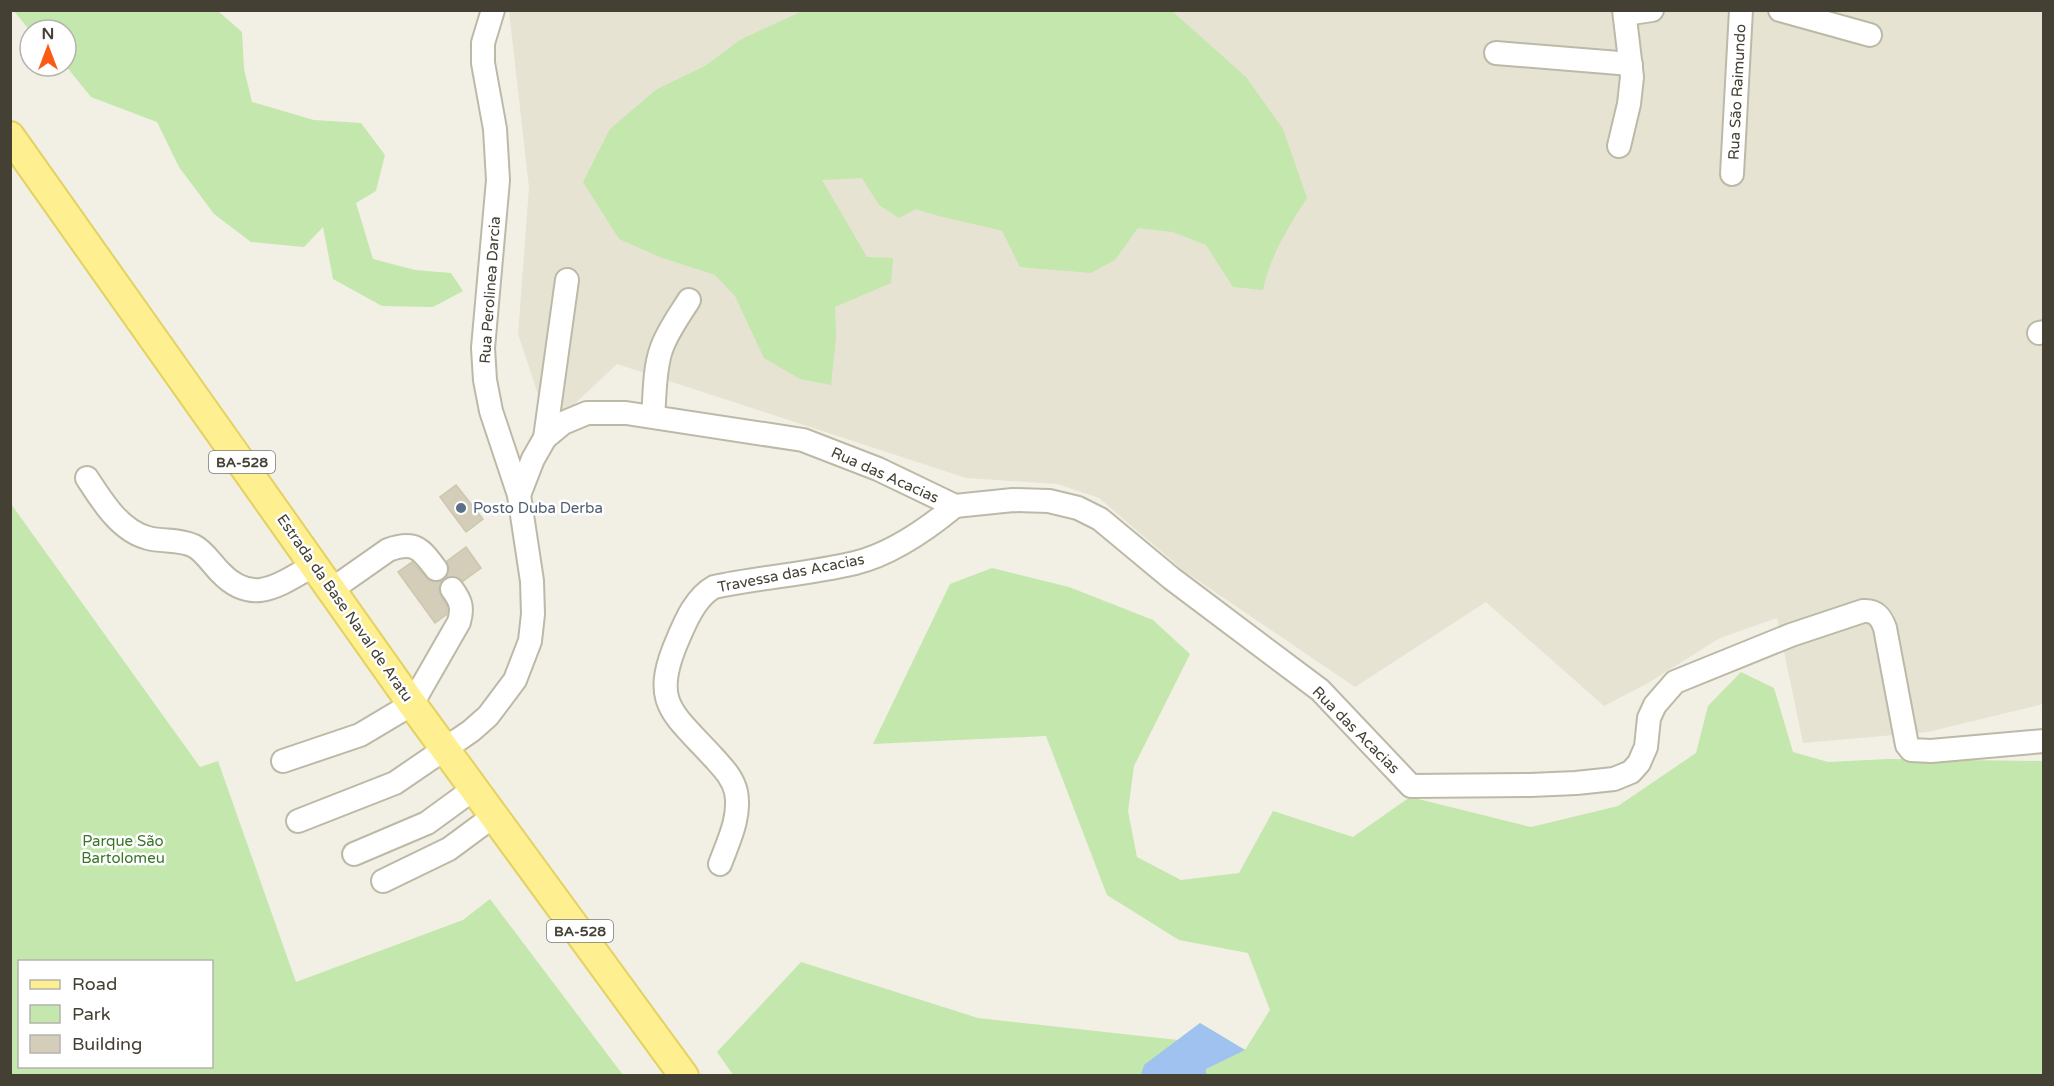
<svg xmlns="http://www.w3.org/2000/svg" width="2054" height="1086" viewBox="0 0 2054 1086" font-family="'Varela Round',sans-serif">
	<rect width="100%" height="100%" fill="#f2f0e4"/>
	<!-- residential -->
	<polygon fill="#e6e3d2" points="509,11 2043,11 2043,704 1928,732 1803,743 1777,618 1720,638 1648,683 1604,706 1486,602 1355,687 1184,571 1099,498 1057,484 966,478 617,364 549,428 518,334 529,188"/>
	<!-- green -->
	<g fill="#c3e7ac" fill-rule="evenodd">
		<polygon points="14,11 218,11 242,32 244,69 252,102 314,120 361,123 385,155 376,191 356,203 373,259 415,270 451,273 463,291 433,307 382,306 333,279 323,227 304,247 251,242 214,214 179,167 157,122 91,97 66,66 66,30 30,31"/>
		<path d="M1172,11L1246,77L1283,129L1307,198C1288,227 1270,256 1263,290L1233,287L1206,245L1173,232L1138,228L1115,260L1091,273L1020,267L1002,231C973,223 944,219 916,209L899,218L879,205L862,178L822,180L867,257L893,258L891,283L835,307L836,338L831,385L800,379L764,358L735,296L715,275L660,257L619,239L583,182L610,129L657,89L705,66L740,40L802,11Z"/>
		<path d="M11,504L200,767L218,761L296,982L463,920L490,899L623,1075H11ZM20,962H212V1066H20Z"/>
		<polygon points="992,568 1069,587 1153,620 1190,654 1134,766 1128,811 1137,857 1181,880 1239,873 1273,811 1353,837 1410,797 1531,827 1618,806 1696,753 1708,706 1741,672 1774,688 1793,752 1828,762 1888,759 2043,761 2043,1075 734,1076 717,1052 801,962 978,1018 1178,1040 1200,1023 1245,1050 1270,1010 1248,953 1179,940 1107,895 1046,736 873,744 950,584"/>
	</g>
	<!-- water -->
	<polygon fill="#9fc2f0" points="1200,1023 1245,1050 1206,1069 1206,1075 1141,1075 1144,1065"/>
	<!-- building -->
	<g fill="#d4cdba" stroke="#cec7ad" stroke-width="1.5">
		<polygon points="456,485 483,519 466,532 440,497"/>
		<polygon points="466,547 481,568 463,581 457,577 446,577 449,568 447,561"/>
		<polygon points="412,562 430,581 442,581 439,591 447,606 447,614 435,623 398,572"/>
	</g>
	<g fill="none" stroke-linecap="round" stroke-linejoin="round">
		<defs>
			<g id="minor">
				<polyline points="1780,10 1870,35"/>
				<polyline points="1625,14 1652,10"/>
				<polyline points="1496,53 1631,64"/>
				<polyline points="1619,146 1629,104 1632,77 1624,10"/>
				<polyline points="1732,174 1741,10"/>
				<polyline points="2039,333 2044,332"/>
				<path d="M653,416C655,395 654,371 661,350C667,332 679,316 689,300"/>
				<polyline points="545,438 567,280"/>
				<path d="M87,478C102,501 120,531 148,538C163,542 180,539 194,546C204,551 212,564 220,572C253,607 280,584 314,565"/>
				<path d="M519,495L533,459L545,438L563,423L587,413H626L803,440L878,469L955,506L1013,500L1049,501L1078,508L1100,519L1171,578L1320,690L1411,786L1530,785L1576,783L1614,779L1631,772L1639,763L1646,747L1649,718L1655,705L1675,682L1791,635L1863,611C1876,610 1881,617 1885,628L1907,745L1911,750L1931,751L2044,741"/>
				<path d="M331,590L388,550C415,540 421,549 436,569"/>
				<path d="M283,761L360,735L412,704L459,622C463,608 461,601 452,589"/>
				<polyline points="298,821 395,783 471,731 488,716 515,680 530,641 533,614 532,581 519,495 491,411 485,380 483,348 498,180 495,129 483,63 483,43 493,10"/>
				<polyline points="354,854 427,823 475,788"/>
				<path d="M720,864C728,842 741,817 736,792C733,778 723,768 714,758C672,712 650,703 678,639C686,620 696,597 714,587C761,577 809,574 855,563C892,554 926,530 955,506"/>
				<polyline points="383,881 449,849 495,815"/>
			</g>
			<polyline id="major" points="10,136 412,704 684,1076"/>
		</defs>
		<!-- minor casing -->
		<use href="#minor" stroke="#bdb9a7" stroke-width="26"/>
		<!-- major casing -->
		<use href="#major" stroke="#e3d161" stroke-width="32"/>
		<!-- minor -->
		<use href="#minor" stroke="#fff" stroke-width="22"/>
		<!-- major -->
		<use href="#major" stroke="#fef091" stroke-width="28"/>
	</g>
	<!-- markers -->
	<circle fill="#5c6f8a" stroke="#fff" stroke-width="2" cx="461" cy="508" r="6"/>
	<g text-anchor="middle" stroke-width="5" stroke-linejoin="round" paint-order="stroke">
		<!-- shield labels -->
		<g fill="#fff" stroke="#7c7971" stroke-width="1.5">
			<rect x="209" y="451" width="66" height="22" rx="4.5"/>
			<rect x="547" y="920" width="66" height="22" rx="4.5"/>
		</g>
		<g font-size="14" font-weight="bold" fill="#444034">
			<text x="242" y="467">BA-528</text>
			<text x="580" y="936">BA-528</text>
		</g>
		<!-- street labels -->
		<g font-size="15" fill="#444034" stroke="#fff">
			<text transform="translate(1737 92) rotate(-87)" y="5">Rua São Raimundo</text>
			<text transform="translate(490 290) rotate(-86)" y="5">Rua Perolinea Darcia</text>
			<text transform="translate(885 475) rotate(24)" y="5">Rua das Acacias</text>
			<text transform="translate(791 573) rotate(-11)" y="5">Travessa das Acacias</text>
			<text transform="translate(345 608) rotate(55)" y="5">Estrada da Base Naval de Aratu</text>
			<text transform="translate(1356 730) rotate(45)" y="5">Rua das Acacias</text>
		</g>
		<!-- service labels -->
		<g font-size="15" fill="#4e5e75" stroke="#fff" text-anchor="start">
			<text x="473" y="513">Posto Duba Derba</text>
		</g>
		<!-- park labels -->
		<g font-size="15" fill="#397628" stroke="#fff">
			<text x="123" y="846">Parque São<tspan x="123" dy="17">Bartolomeu</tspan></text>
		</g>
	</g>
	<!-- border -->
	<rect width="2054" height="1086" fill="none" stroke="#444034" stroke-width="24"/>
	<!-- legend -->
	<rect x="18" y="960" width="195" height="108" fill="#ffffff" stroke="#b4b3ae" stroke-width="1.5"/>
	<rect x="30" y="980" width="30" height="9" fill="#fef091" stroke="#b4b3ae" stroke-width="1.5"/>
	<text x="72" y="990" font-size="18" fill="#444034">Road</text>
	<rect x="30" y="1005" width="30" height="18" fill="#c3e7ac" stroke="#b4b3ae" stroke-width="1.5"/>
	<text x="72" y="1020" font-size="18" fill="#444034">Park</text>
	<rect x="30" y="1035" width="30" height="18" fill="#d4cdba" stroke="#b4b3ae" stroke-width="1.5"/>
	<text x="72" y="1050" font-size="18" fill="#444034">Building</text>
	<!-- north arrow -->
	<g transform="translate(48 48)"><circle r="28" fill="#ffffff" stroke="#b4b3ae" stroke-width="1.5"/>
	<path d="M0-4.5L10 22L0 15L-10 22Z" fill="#fa5a13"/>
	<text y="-9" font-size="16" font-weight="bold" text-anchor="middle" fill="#444034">N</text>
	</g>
</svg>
